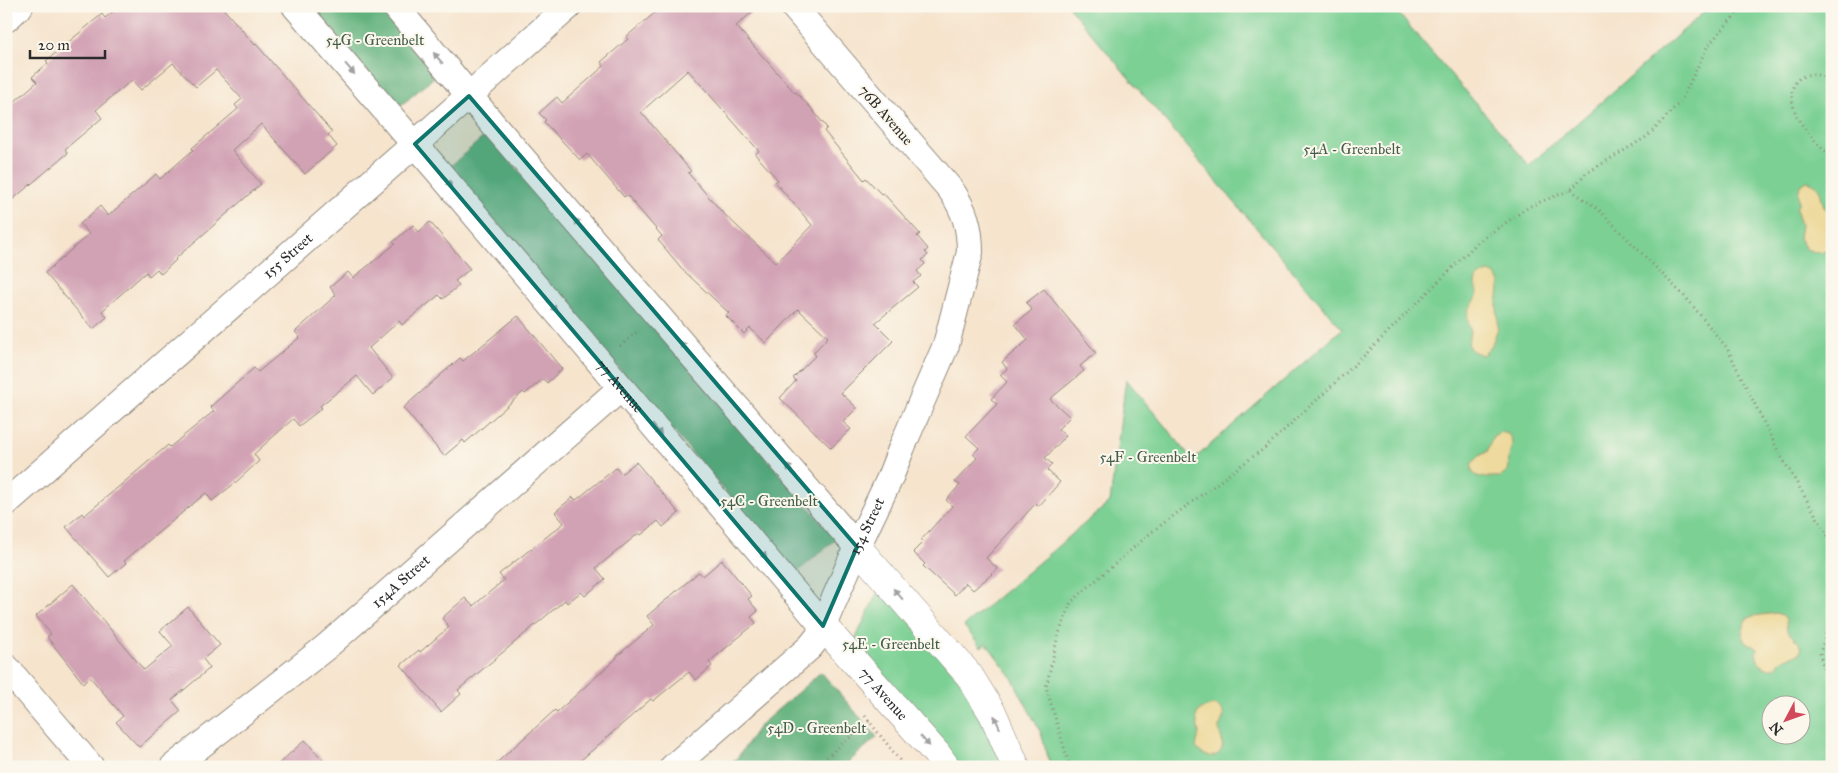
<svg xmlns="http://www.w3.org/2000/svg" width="1838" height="773" viewBox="0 0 1838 773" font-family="'IM FELL Great Primer',serif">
	<rect width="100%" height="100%" fill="#fbf7ec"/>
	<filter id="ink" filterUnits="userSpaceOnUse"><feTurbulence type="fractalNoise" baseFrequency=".02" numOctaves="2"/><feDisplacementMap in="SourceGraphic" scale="10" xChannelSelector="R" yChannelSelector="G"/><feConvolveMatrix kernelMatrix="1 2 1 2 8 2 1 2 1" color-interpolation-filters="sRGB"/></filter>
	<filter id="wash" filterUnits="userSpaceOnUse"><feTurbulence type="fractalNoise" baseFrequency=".0096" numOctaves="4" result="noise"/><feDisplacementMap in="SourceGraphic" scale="20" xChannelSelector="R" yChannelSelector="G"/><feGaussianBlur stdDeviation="1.12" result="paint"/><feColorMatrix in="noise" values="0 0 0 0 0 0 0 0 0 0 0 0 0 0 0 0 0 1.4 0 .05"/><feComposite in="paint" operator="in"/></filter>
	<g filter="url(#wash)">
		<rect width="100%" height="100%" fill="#f6e4cd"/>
		<!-- green -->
		<g fill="#7bd094" stroke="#537e60" fill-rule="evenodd">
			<path d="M1068,6H1392L1529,165L1711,6H1832V767H1051L1041,733L1011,676L986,643L981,647L964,626L1110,502L1126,379L1193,460L1342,329ZM1770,706H1800V736H1770Z"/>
			<polygon points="880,587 962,682 1006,767 959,767 853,644"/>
		</g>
		<!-- forest -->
		<g fill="#64b27e" stroke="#486e54">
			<polygon points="311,6 382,6 439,73 398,108"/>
			<polygon points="487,134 836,539 796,573 447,169"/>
			<polygon points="821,672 877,737 843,767 727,767 738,757 759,726"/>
		</g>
		<!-- sand -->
		<g fill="#eeda9e" stroke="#8c8264">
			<path d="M1807,181C1822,184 1820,196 1824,206C1826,210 1829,213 1831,216L1829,231L1831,243L1824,252L1818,253L1806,249L1799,238L1801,225L1796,208C1803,197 1792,190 1807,181Z"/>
			<path d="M1489,272L1494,274L1500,282L1497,303L1498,328L1491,347L1483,355C1467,350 1467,347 1470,332C1471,326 1466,320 1468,313C1469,307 1473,304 1476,299C1481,287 1465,279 1489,272Z"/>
			<path d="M1501,432L1508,434C1515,443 1511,448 1509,457C1507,466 1513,470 1500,477C1488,476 1469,482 1472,463L1481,455L1487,452L1493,436Z"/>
			<path d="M1776,613L1782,615L1786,619L1787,631L1799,643L1801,649L1799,654C1793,656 1785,657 1780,661C1776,665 1780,665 1775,667C1763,673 1754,658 1757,649L1746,641L1742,634L1746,619L1753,616Z"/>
			<path d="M1213,705C1226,708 1225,717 1219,727C1219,734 1224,741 1222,748C1218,761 1201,757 1196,747L1199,733L1196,716L1201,709Z"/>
		</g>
		<g id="blocks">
			<!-- building -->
			<g fill="#d1a1b4" fill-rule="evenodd">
				<polygon points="120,6 221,6 255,45 256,44 332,132 328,135 337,146 305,174 261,124 232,150 261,184 175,259 176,260 161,274 157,269 149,276 146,272 102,311 107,317 93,329 45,273 89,234 80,224 100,206 108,216 156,174 160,179 193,150 192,148 238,109 235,105 242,99 216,70 196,87 173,63 141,90 132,80 96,110 102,118 65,149 68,153 6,205 6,109 37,82 32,77 48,63 46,61 102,14 105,18"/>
				<path d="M663,6H759L736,26L795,93L796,92L811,108L827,128L824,131L864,180L866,178L881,194L883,193L920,234L917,236L928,249L925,252L928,255L922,260L925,264L917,271L921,276L913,282L918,287L875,323L893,341L841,393L857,408L843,422L851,429L831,448L780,398L796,381L793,378L816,355L813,353L828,337L798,309L766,343L750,328L744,334L726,316L729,313L684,271L658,240L662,236L627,195L624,197L587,154L580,160L544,122L546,120L539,113L557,97L562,103L604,66L601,62L628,39L626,37ZM688,70L759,151L755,154L778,180L775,182L812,225L776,263L721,211L688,173L691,171L641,112Z"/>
				<polygon points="430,222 470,269 455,281 459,285 443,299 439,295 402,325 399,321 369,348 393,378 373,395 357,376 320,406 322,408 299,426 293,419 254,454 259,461 235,483 212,501 206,493 124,561 126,563 109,577 66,527 82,513 84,516 168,445 170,447 214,411 210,407 254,368 258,372 300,337 295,332 336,295 330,287 348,272 353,278 395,244 393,242 413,225 419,232"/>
				<polygon points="1044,289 1096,353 1080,366 1084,371 1050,399 1070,417 1058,429 1066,436 1045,458 1052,464 1047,470 1060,482 1039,506 1036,503 986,558 998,569 973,590 966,583 955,595 923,566 925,564 913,552 923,542 921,540 952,506 946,500 960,485 955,482 977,458 973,454 979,448 966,436 997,404 991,399 1007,382 1000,375 1007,369 1002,362 1028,340 1015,324 1032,310 1026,303"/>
				<polygon points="518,316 562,369 547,383 543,379 525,394 523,392 465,443 463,440 444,456 403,408 460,358 463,361"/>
				<polygon points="636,462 679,513 663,527 658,521 641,535 639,533 596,568 605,579 585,596 581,592 567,603 565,600 458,690 461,694 441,712 401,665 419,650 420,652 449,627 442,618 465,598 473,606 504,580 499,574 564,523 555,512 573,497 576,500 616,468 621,474"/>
				<polygon points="722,560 752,596 748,599 758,611 751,617 756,623 709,662 712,666 696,680 689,672 653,701 651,699 573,767 492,767 555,710 557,712 617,658 616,657 654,625 647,616 699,572 703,576"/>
				<polygon points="73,584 144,670 173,646 160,631 188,607 220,645 203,659 210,668 172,700 181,711 139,747 116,722 123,716 90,677 83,683 47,637 51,634 36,616"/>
				<polygon points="305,740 329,767 275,767"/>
			</g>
		</g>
	</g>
	<g filter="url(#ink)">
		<use href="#blocks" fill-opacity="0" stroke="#90887c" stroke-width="1"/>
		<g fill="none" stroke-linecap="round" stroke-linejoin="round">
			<defs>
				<g id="minor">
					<path id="s1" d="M295,6L437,170L823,626"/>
					<polyline points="395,6 492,123 857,547"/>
					<polyline points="6,19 20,6"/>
					<path id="s2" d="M6,503L415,144L569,6"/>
					<polyline points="6,667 91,767"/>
					<path id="s3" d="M173,767L326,647L621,388"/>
					<path id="s4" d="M673,767L810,647L818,637L857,547L889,480L902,447L946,345L970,252C970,227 965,211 951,190L793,6"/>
				</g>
				<g id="tertiary">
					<polyline points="857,547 969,675 993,714 1016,767"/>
					<path id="s5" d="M823,626L936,753L946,767"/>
				</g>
			</defs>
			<!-- minor casing -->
			<use href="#minor" stroke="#90887c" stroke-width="28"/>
			<!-- tertiary casing -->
			<use href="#tertiary" stroke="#90887c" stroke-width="29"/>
			<!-- path -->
			<g stroke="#90887c" stroke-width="3" stroke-dasharray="1 4" stroke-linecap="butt">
				<path d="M1832,81C1820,75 1812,71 1800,78C1794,82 1792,88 1792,94C1791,120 1815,141 1832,158"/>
				<polyline points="1571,190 1598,209 1687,299 1727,348 1778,451 1832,543"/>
				<polyline points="620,346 638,331"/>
				<polyline points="1832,615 1820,653 1832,705"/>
				<polyline points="865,716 905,767"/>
				<polyline points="815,767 869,721"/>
				<polyline points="1070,767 1046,687 1058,636 1071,602 1153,531 1266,447 1366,354 1478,242 1530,206 1571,190 1585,174 1648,136 1681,101 1707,47 1743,6"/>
			</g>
			<!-- minor -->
			<use href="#minor" stroke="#fff" stroke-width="26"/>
			<!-- tertiary -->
			<use href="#tertiary" stroke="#fff" stroke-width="28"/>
		</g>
		<!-- one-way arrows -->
		<defs><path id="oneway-solid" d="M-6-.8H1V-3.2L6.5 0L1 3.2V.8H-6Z" transform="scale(1.25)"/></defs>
		<g fill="#a0a0a0">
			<use href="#oneway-solid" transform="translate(438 58) rotate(-130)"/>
			<use href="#oneway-solid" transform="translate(350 69) rotate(49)"/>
			<use href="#oneway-solid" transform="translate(447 181) rotate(50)"/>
			<use href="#oneway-solid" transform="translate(579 224) rotate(-131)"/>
			<use href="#oneway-solid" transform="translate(552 306) rotate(50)"/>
			<use href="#oneway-solid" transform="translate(685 347) rotate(-131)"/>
			<use href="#oneway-solid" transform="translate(657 430) rotate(50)"/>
			<use href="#oneway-solid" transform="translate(791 470) rotate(-131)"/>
			<use href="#oneway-solid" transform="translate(762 553) rotate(50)"/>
			<use href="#oneway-solid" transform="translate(898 594) rotate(-131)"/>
			<use href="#oneway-solid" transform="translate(997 722) rotate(-114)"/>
			<use href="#oneway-solid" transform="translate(925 741) rotate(48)"/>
		</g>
	</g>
	<!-- marked area -->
	<path fill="#0f766e" fill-opacity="0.2" stroke="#0f766e" stroke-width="4" stroke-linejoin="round" d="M469,96L857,547L823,626L415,144Z"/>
	<g text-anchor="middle" stroke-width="4" stroke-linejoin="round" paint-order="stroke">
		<!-- park labels -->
		<g font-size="15" fill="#435d4a" stroke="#fbf7ec">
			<text x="375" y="45">54G - Greenbelt</text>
			<text x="1352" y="154">54A - Greenbelt</text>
			<text x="1148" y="462">54F - Greenbelt</text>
			<text x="769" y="506">54C - Greenbelt</text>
			<text x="891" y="649">54E - Greenbelt</text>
			<text x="817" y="733">54D - Greenbelt</text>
		</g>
		<!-- street labels -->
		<g font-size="15" fill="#2b2b2b" stroke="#fbf7ec">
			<text transform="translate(886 115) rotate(49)" y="5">76B Avenue</text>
			<text dy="5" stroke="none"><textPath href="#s2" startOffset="375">155 Street</textPath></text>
			<text dy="5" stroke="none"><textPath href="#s1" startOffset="500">77 Avenue</textPath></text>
			<text dy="5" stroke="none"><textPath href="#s4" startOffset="316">154 Street</textPath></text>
			<text dy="5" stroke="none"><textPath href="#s3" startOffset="294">154A Street</textPath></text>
			<text dy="5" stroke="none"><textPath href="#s5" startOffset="91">77 Avenue</textPath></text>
		</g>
	</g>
	<!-- margin -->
	<rect width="1838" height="773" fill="none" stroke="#fbf7ec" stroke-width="25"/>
	<!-- north arrow -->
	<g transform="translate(1786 720) rotate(229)"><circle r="24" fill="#fbf7ec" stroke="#a8a59f"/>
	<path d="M0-4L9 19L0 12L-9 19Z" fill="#d1495b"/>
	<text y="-8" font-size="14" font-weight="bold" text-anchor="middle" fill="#2b2b2b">N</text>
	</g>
	<!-- scale -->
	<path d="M30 50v8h75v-8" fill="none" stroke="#2b2b2b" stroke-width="2.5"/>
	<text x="38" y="50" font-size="15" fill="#2b2b2b" stroke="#fbf7ec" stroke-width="4" paint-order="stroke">20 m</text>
</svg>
